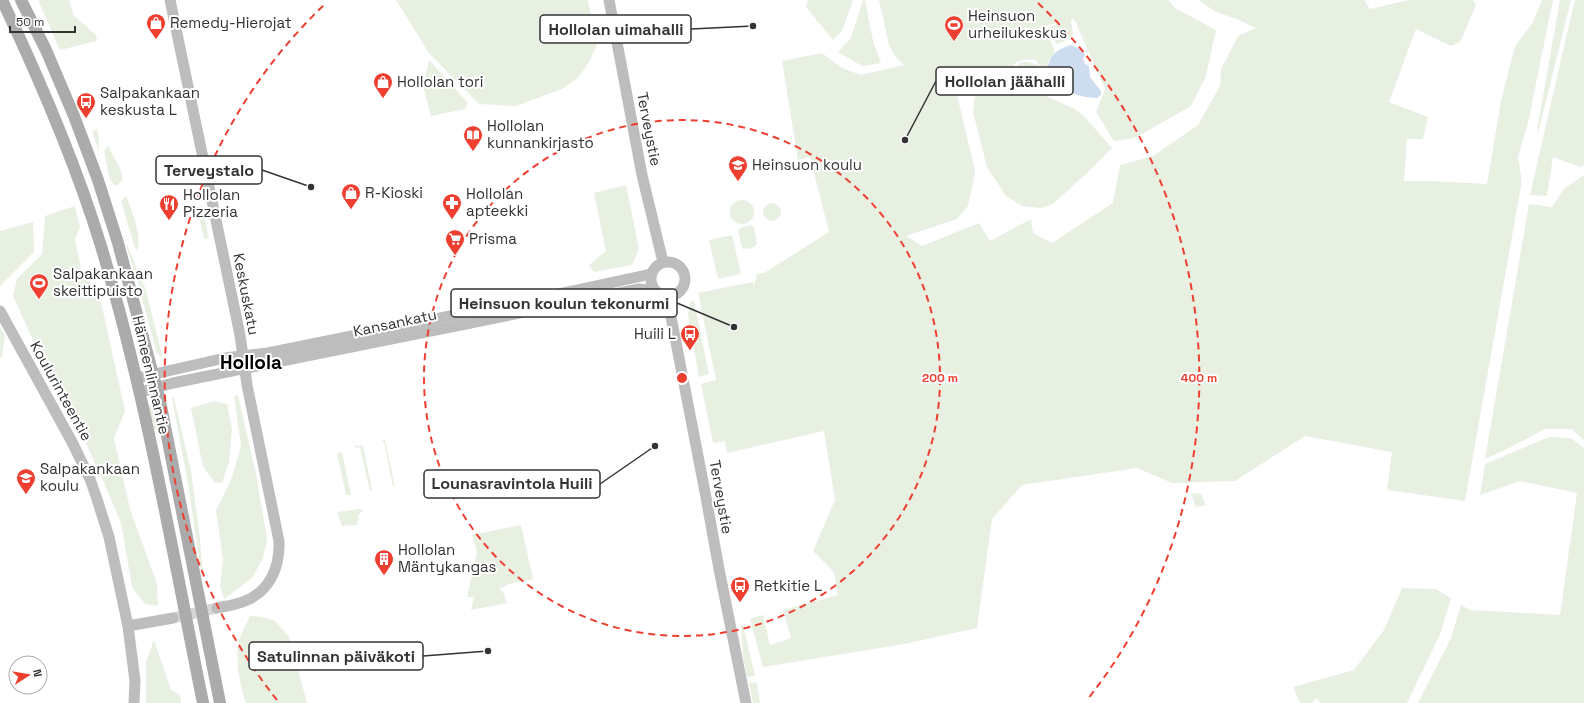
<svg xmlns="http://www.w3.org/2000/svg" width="1584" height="703" viewBox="0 0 1584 703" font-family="'Space Grotesk',sans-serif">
	<rect width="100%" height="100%" fill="#fff"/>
	<!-- green -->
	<g fill="#e7f0e1">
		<polygon points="38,0 69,0 74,16 96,35 97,41 60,50"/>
		<polygon points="396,0 588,0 597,45 589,62 579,77 562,89 516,106 479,104 429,53"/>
		<polygon points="808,0 853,0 842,31 833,40 806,7"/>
		<polygon points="863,0 865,0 873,41 881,63 862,66 838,52 851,38"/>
		<polygon points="879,0 1168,0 1175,8 1216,30 1206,76 1191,106 1135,138 1114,141 1096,112 1105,89 1074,19 1071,20 1073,35 1064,41 1056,44 1050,27 1064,21 1045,26 1055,52 1048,62 1047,69 1041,67 1034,59 1019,61 1006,72 995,73 986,70 954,83 975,170 973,184 968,206 957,219 906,236 922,246 979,223 990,241 1031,219 1033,233 1052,243 1113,203 1120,165 1153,156 1198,125 1220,86 1221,69 1238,36 1256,28 1239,20 1214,11 1199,0 1364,0 1370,9 1409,0 1473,0 1476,5 1460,42 1451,46 1416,29 1389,102 1428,117 1423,139 1407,139 1404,181 1433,181 1487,184 1501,101 1515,46 1532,24 1542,0 1553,0 1528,123 1518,157 1521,175 1521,186 1465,501 1387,490 1392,452 1305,436 1235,481 1172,483 1137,468 1022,485 992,519 977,628 904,644 763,667 750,619 763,615 770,645 791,638 783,610 838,595 834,572 813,551 835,500 824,431 727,453 725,441 713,443 701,384 716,380 698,293 753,282 754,286 757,274 764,273 829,232 810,157 798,160 782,61 822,53 842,68 861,75 904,65 895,56 889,45"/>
		<polygon points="1560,0 1571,0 1537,137 1538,125"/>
		<polygon points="1576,0 1584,0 1584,166 1580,167 1553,157 1547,196 1530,195 1574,3"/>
		<polygon points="429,60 468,103 465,109 431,116 423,86"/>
		<polygon points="1020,62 1028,62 1039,65 1043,81 1043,88 1016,80 1013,72"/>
		<polygon points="981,83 1030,89 1073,108 1083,115 1112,148 1088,172 1053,204 1041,208 1022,206 1006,196 987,167 973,112 976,87"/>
		<polygon points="97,129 99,139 99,152 92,131"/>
		<path d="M108,146L120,168L123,180L116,186C107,181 107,161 104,151Z"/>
		<polygon points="1584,175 1584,440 1571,429 1545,429 1507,449 1485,459 1529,204 1552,207 1564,189"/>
		<polygon points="626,185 639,249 632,265 594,272 589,265 606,251 594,193"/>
		<path d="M126,196C131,207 143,240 137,250L135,248L121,201Z"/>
		<circle cx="742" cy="212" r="12"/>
		<circle cx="772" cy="212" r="9"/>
		<polygon points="75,206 80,227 75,239 82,273 99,293 125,411 114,439 130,509 157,584 158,606 145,604 132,587 121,523 104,483 79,428 45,366 13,296 17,279 42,254 45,216"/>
		<polygon points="202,206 209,238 204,239 197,207"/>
		<polygon points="33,222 34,252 0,286 0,231"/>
		<path d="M751,225L754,227L757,244C754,248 747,250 742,248L738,231L740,228Z"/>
		<polygon points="732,235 741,274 718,279 709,240"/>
		<polygon points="126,245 127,245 146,290 163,359 157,353 155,347 138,283"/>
		<polygon points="691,301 694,301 709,374 699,377 688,314"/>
		<polygon points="0,327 5,335 2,357 0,358"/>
		<polygon points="238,395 256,474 267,539 263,558 252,578 224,599 220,586 223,559 216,511 231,480 241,446 234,396"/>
		<polygon points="174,398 191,471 200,538 203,577 202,577 187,478 172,399"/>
		<polygon points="214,401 227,404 232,429 229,462 222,483 215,483 203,467 191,408"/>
		<polygon points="150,403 153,403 158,429 154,430 149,410"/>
		<polygon points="1549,437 1571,438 1584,448 1584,703 1418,703 1451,638 1461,605 1470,610 1560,615 1577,493 1520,481 1480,495 1485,464"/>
		<polygon points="385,440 395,486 393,486 384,442 381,441"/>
		<polygon points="363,445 372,490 370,491 360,447 356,448 355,446"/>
		<polygon points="342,452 351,495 346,495 337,453"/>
		<polygon points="1191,493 1201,494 1206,505 1196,507"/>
		<polygon points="360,509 364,510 358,515 359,519 356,525 342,526 337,512"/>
		<polygon points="521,525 533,579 509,584 499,589 503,592 507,603 471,610 474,597 467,597 477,552 472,535"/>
		<polygon points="1402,588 1436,589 1451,598 1441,632 1407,703 1320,703 1317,698 1312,703 1300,703 1293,687 1354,670 1384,630"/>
		<path d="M250,616L262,617L275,621L289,637L307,703H246C240,687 236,664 238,646C240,635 245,626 250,616Z"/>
		<polygon points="741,625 743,625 755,676 747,677 743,657"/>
		<polygon points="154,640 171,690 180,695 181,703 146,703 146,662"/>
		<polygon points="757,682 760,703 753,703 749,683"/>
	</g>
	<!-- water -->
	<path fill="#cdddef" d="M1071,45L1080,49L1085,54L1083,59L1085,64L1089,66L1090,77L1101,91V95L1097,98C1075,98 1059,89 1046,73C1050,56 1054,50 1071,45Z"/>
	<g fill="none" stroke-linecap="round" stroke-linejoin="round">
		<!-- secondary-tunnel -->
		<polyline stroke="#d6d6d6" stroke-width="11" stroke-dasharray="11 5.5" stroke-linecap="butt" points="173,618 217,608"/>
		<!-- secondary -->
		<g stroke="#bdbdbd" stroke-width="11">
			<path d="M170,0L240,335L247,385L279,541C280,567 270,591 245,601C236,605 226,606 217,608"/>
			<polyline points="609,0 642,175 663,262"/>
			<circle cx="668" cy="279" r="17"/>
			<polyline points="667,296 705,492 719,569 746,703"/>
			<polyline points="0,311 72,442 90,479 97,499 109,537 128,626 135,681 134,703"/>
			<polyline points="137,378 225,358 268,353 578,290 651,274"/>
			<polyline points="140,392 173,383 639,289 656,291"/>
			<polyline points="128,626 173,618"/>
		</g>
		<!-- primary -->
		<g stroke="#ababab" stroke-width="12">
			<path d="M2,0C40,80 75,161 101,246C146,395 172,550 203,703"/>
			<polyline points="21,0 46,50 74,116 98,180 118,243 160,401 220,703"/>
		</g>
	</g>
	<!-- distance rings -->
	<g fill="none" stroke="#ee3f31" stroke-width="2" stroke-dasharray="7 5">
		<circle cx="682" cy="378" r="258"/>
		<path d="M277 700A517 517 0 0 1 326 3M1038 3A517 517 0 0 1 1087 700"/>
	</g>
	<!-- icons -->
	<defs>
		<symbol id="shop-pin" viewBox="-11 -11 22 30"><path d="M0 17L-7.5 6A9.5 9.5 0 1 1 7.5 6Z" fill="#ee3f31" stroke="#fff"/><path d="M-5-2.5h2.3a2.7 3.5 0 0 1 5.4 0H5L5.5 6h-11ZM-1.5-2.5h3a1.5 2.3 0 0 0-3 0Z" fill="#fff"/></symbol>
		<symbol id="stadium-pin" viewBox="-11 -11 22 30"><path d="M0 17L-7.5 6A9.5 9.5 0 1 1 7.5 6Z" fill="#ee3f31" stroke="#fff"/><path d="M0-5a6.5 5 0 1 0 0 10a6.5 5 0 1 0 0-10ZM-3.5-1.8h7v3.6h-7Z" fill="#fff"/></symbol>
		<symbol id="bus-pin" viewBox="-11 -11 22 30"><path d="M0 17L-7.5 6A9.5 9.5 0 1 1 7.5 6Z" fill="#ee3f31" stroke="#fff"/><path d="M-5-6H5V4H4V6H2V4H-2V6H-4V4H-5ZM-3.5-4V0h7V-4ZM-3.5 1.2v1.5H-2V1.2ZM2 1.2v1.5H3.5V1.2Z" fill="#fff"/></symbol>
		<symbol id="library-pin" viewBox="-11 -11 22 30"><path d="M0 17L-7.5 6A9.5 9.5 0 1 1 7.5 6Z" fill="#ee3f31" stroke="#fff"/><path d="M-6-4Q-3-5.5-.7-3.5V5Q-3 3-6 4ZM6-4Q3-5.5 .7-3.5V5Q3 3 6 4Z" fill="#fff"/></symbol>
		<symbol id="school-pin" viewBox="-11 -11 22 30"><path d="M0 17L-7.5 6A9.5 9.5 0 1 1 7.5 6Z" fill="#ee3f31" stroke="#fff"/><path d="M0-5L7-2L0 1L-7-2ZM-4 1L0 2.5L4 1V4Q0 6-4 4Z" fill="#fff"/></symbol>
		<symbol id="pharmacy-pin" viewBox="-11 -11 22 30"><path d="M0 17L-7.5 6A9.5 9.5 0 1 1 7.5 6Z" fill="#ee3f31" stroke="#fff"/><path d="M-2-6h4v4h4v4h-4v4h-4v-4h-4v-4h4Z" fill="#fff"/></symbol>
		<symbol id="restaurant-pin" viewBox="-11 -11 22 30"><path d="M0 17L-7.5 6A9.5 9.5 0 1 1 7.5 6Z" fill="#ee3f31" stroke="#fff"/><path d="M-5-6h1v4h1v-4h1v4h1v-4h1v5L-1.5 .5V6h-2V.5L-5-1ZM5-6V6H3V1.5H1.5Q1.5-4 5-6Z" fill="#fff"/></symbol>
		<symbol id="supermarket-pin" viewBox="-11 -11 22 30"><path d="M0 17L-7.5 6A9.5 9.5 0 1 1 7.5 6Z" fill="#ee3f31" stroke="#fff"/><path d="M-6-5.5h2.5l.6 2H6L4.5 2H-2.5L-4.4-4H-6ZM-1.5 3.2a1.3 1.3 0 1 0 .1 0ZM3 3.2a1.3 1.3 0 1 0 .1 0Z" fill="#fff"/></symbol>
		<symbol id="building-pin" viewBox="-11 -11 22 30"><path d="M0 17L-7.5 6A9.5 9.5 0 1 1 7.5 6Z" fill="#ee3f31" stroke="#fff"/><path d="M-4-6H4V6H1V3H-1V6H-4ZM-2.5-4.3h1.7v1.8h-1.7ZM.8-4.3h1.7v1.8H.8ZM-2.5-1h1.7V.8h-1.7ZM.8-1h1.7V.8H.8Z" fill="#fff"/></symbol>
	</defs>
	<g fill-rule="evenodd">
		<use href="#shop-pin" x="145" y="12" width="22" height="30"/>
		<use href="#stadium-pin" x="943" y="14" width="22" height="30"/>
		<use href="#shop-pin" x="372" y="71" width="22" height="30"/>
		<use href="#bus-pin" x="75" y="91" width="22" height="30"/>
		<use href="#library-pin" x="462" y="124" width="22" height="30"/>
		<use href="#school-pin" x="727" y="154" width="22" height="30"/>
		<use href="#shop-pin" x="340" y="182" width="22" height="30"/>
		<use href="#pharmacy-pin" x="441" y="192" width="22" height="30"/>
		<use href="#restaurant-pin" x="158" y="193" width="22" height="30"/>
		<use href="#supermarket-pin" x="444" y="228" width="22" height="30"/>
		<use href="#stadium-pin" x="28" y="272" width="22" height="30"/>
		<use href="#bus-pin" x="679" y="323" width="22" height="30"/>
		<use href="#school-pin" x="15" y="467" width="22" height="30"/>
		<use href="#building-pin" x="373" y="548" width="22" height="30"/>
		<use href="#bus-pin" x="729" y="575" width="22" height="30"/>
	</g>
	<g text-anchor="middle" stroke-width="4" stroke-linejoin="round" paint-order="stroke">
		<!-- poi labels -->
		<g font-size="15" fill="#333" stroke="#fff" text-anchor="start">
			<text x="968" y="21">Heinsuon<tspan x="968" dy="17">urheilukeskus</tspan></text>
			<text x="170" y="28">Remedy-Hierojat</text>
			<text x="397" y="87">Hollolan tori</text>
			<text x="100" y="98">Salpakankaan<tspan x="100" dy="17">keskusta L</tspan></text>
			<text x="487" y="131">Hollolan<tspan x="487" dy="17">kunnankirjasto</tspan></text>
			<text x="752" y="170">Heinsuon koulu</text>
			<text x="365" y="198">R-Kioski</text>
			<text x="466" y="199">Hollolan<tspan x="466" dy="17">apteekki</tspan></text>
			<text x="183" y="200">Hollolan<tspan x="183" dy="17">Pizzeria</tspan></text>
			<text x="469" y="244">Prisma</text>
			<text x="53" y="279">Salpakankaan<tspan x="53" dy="17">skeittipuisto</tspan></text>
			<text x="676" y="339" text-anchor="end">Huili L</text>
			<text x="40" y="474">Salpakankaan<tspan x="40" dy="17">koulu</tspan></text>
			<text x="398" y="555">Hollolan<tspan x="398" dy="17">Mäntykangas</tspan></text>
			<text x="754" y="591">Retkitie L</text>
		</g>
		<!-- street labels -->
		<g font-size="15" fill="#333" stroke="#fff">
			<text transform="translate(649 129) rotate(79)" y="5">Terveystie</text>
			<text transform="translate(246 294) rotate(79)" y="5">Keskuskatu</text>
			<text transform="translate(395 323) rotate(-12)" y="5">Kansankatu</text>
			<text transform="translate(151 375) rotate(77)" y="5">Hämeenlinnantie</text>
			<text transform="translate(61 391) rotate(61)" y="5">Koulurinteentie</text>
			<text transform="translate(721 497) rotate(80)" y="5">Terveystie</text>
		</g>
		<!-- district labels -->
		<g font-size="19" font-weight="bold" fill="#000" stroke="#fff">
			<text x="251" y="369">Hollola</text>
		</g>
	</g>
	<circle cx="682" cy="378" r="6" fill="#ee3f31" stroke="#fff" stroke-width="2"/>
	<g font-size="12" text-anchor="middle" font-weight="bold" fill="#ee3f31" stroke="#fff" stroke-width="4" stroke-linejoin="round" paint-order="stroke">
		<text x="940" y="382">200 m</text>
		<text x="1199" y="382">400 m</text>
	</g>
	<!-- callouts -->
	<path fill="none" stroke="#333" stroke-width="1.5" d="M753 26L691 29M905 140L936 81M311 187L262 170M734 327L677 303M655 446L600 484M488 651L423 656"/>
	<g fill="#333" stroke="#fff" stroke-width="1.5">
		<circle cx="753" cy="26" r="4"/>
		<circle cx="905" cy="140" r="4"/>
		<circle cx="311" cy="187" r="4"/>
		<circle cx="734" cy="327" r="4"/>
		<circle cx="655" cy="446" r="4"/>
		<circle cx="488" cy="651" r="4"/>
	</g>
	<g fill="#fff" stroke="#333" stroke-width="1.5">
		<rect x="540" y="15" width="151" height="28" rx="4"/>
		<rect x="936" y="67" width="137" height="28" rx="4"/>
		<rect x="156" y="156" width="106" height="28" rx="4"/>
		<rect x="451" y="289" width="226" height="28" rx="4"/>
		<rect x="424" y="470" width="176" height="28" rx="4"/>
		<rect x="249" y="642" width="174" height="28" rx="4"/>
	</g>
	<g font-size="16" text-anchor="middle" font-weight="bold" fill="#333">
		<text x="616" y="35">Hollolan uimahalli</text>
		<text x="1005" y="87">Hollolan jäähalli</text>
		<text x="209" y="176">Terveystalo</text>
		<text x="564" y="309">Heinsuon koulun tekonurmi</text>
		<text x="512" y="489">Lounasravintola Huili</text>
		<text x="336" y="662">Satulinnan päiväkoti</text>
	</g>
	<!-- north arrow -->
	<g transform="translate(28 675) rotate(78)"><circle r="19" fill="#ffffff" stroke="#adadad"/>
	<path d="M0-3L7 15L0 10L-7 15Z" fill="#ee3f31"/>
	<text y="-6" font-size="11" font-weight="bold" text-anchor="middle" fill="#333333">N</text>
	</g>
	<!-- scale -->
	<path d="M10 26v6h65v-6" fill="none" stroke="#333333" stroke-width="2"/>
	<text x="16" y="26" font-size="12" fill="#333333" stroke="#ffffff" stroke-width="3" paint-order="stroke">50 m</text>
</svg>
